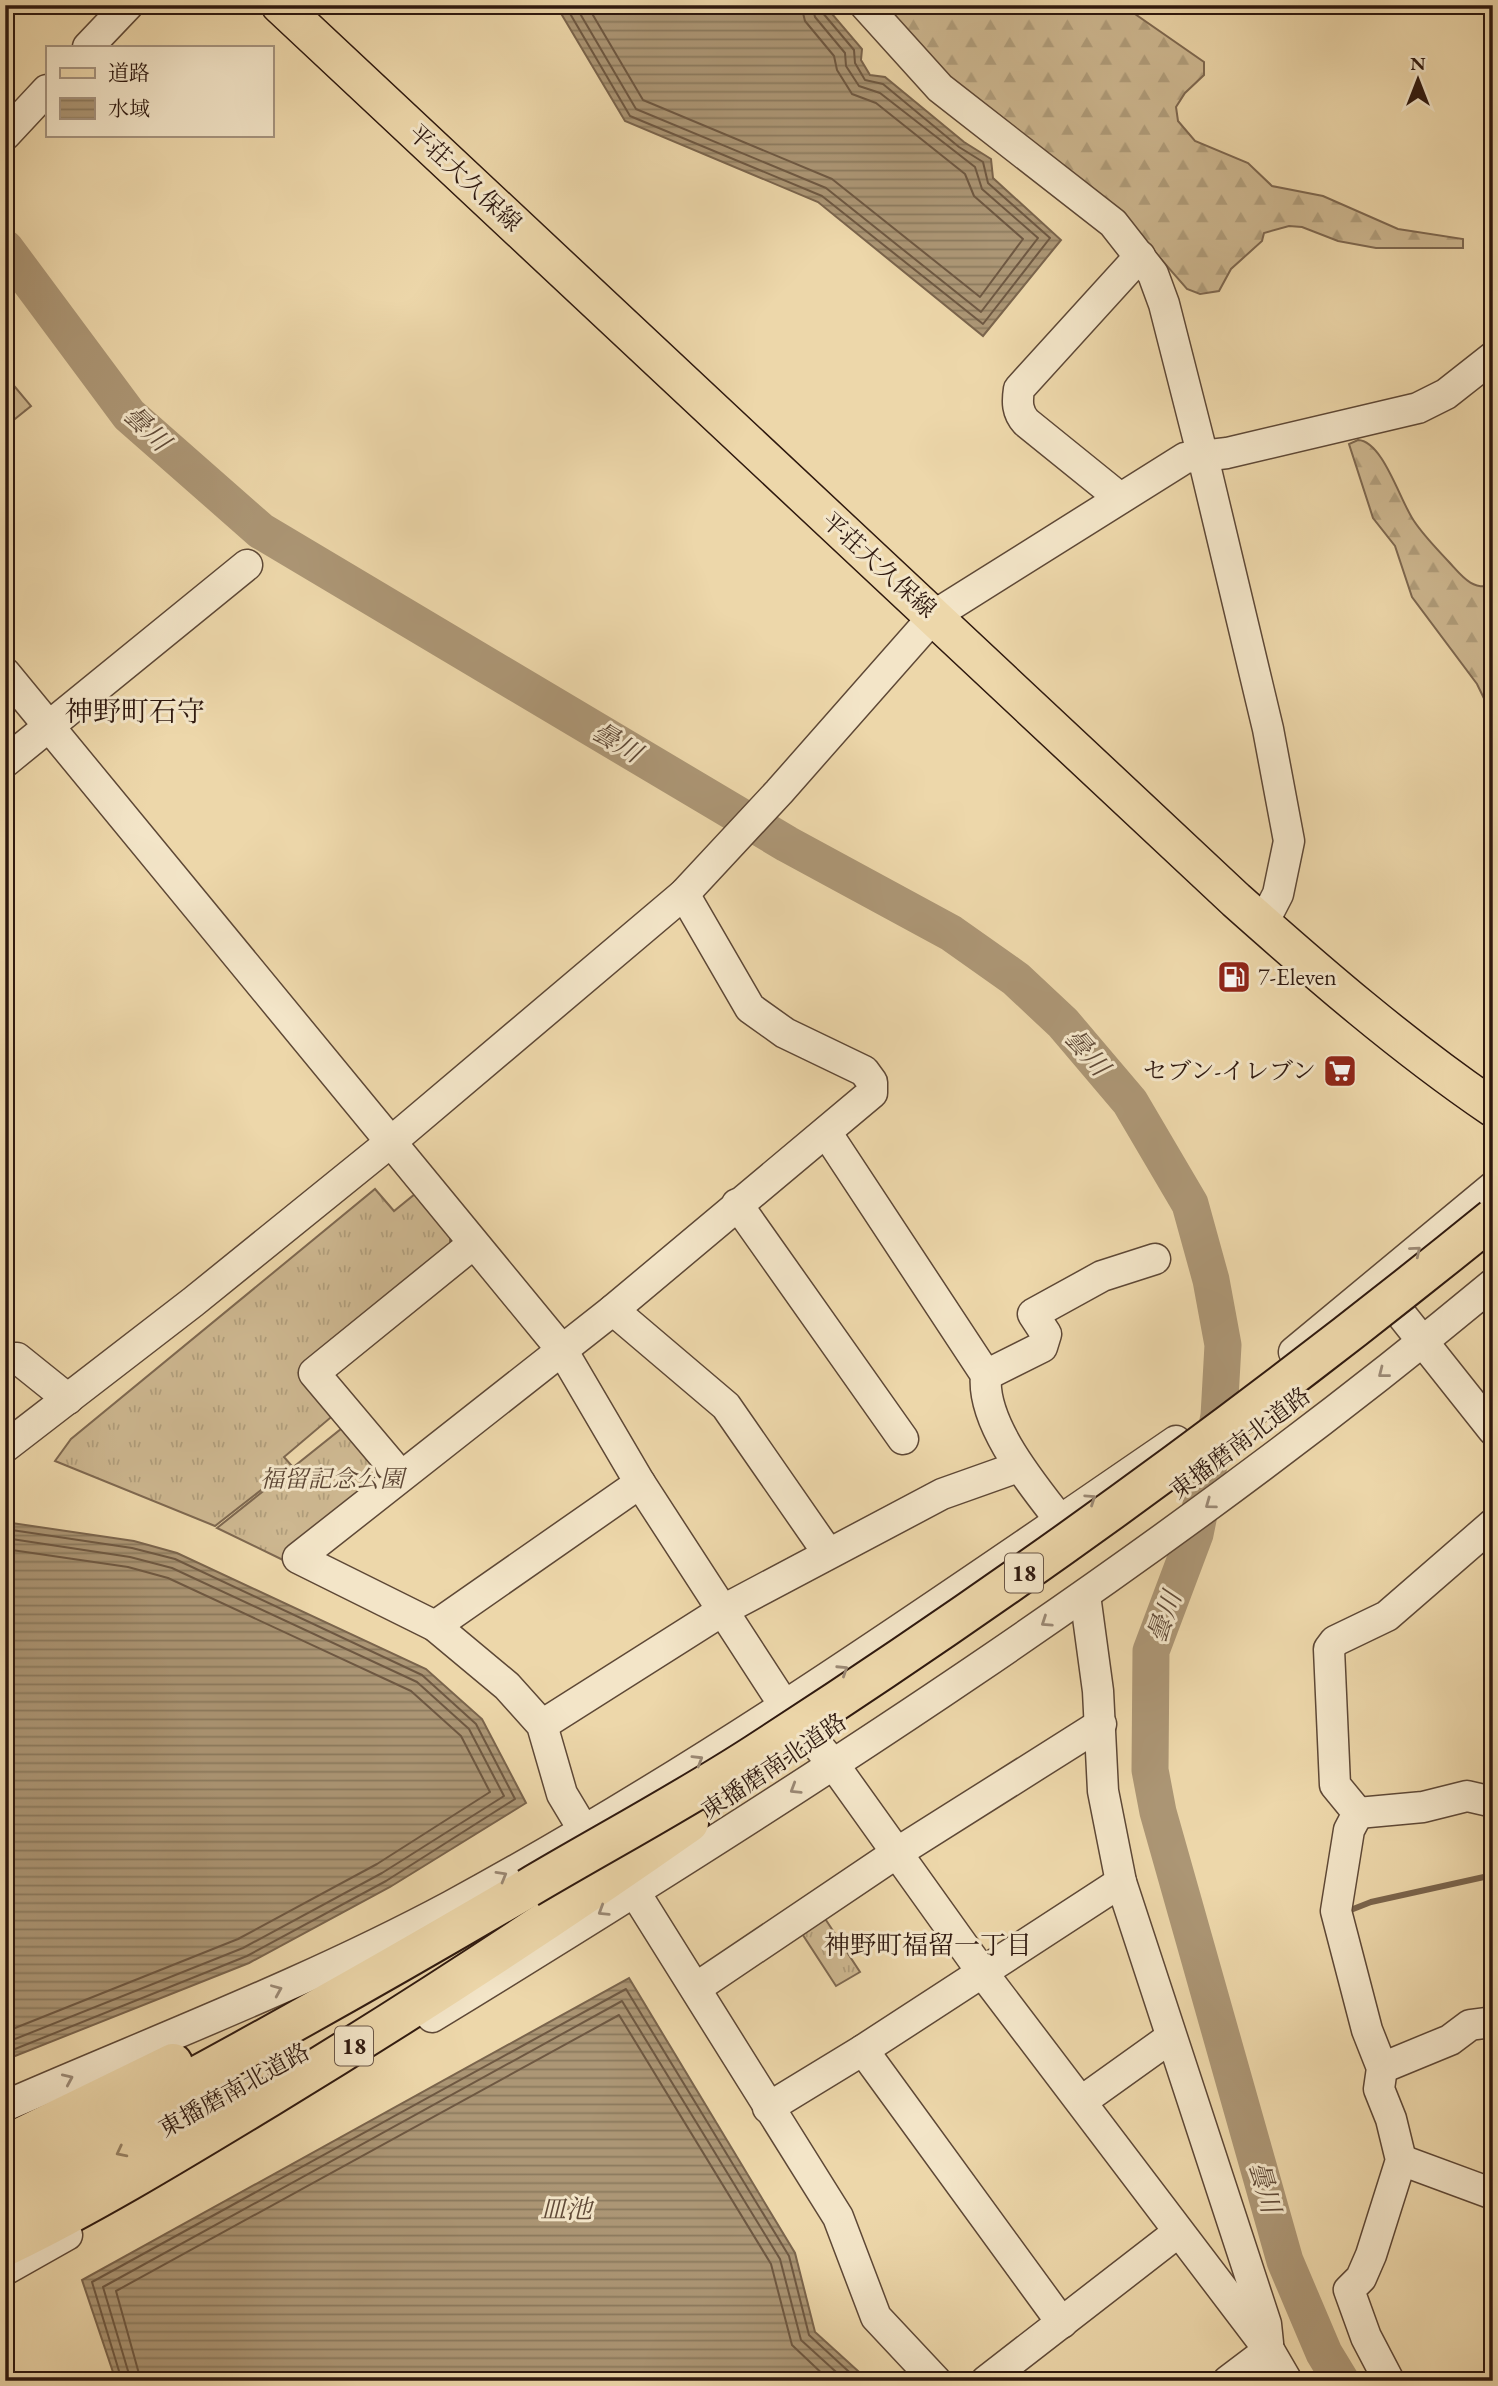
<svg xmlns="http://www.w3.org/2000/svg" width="1498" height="2386" viewBox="0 0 1498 2386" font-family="'EB Garamond','Noto Serif JP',serif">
	<defs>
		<pattern id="grass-tufts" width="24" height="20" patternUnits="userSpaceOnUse" patternTransform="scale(1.75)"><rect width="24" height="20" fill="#cdb790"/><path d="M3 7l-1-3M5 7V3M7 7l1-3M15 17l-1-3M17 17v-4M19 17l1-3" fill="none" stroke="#b09d7b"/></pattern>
		<pattern id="forest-firs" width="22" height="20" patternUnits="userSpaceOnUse" patternTransform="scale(1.75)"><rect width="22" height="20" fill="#cdb790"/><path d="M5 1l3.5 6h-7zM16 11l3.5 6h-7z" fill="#b09d7b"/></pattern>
		<pattern id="water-rules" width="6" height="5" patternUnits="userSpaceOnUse" patternTransform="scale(1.75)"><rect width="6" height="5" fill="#ac9675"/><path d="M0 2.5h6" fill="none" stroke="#8c7a5e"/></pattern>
	</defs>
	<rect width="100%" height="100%" fill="#edd7aa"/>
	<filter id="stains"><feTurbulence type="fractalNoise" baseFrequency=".00286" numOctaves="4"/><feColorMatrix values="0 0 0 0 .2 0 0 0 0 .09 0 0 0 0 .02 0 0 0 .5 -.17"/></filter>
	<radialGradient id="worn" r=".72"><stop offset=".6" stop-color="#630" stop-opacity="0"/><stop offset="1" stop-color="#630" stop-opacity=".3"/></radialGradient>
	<!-- grass -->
	<g fill="url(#grass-tufts)" stroke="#7e6850" stroke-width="2">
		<polygon points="5,375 31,406 5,427"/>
		<polygon points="375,1189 394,1211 415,1194 450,1237 450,1249 300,1370 336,1413 284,1457 292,1466 215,1526 55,1461 71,1439"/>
		<polygon points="346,1425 383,1467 383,1480 283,1560 217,1528"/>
		<polygon points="822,1914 860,1972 836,1986 799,1929"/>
	</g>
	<!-- forest -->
	<g fill="url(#forest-firs)" stroke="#7e6850" stroke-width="2">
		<polygon points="879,5 1122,5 1204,62 1204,75 1185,93 1176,107 1178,121 1195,141 1248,163 1272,186 1323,196 1398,229 1463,239 1463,248 1376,248 1338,241 1302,227 1289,226 1264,233 1262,241 1231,269 1219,291 1200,294 1187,289 1133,227 1059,162 975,102 929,60"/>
		<path d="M1358,440C1383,441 1400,501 1414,521C1424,536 1437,549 1449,562C1462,576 1472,591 1493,585V717L1477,684L1412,597L1395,546L1373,518L1349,444Z"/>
	</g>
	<!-- water -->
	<g fill="url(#water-rules)" stroke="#7a644c" stroke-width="2">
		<polygon points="556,5 827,8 862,49 861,60 870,75 885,77 964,142 991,159 993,178 1061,240 983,336 818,202 625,121"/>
		<polygon points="5,1522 134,1541 177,1553 426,1669 482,1719 526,1803 390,1887 249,1963 5,2060"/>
		<polygon points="629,1978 795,2253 815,2332 869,2381 116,2381 82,2280"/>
	</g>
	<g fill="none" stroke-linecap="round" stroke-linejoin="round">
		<!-- shore -->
		<g stroke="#6e5842" stroke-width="2">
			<polyline points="565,5 630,116 822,196 983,324 1050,238 988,183 983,162 959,147 883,84 865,80 855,63 854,50 822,12 821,5"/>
			<polyline points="575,5 636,109 826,188 981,312 1038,238 982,189 975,167 880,93 859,86 846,66 845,53 815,17 812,5"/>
			<polyline points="587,5 643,100 832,179 980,297 1023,239 974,196 965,174 876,103 852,94 837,70 834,56 805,21 801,5"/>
			<polyline points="5,1529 132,1548 175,1559 422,1675 476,1724 515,1799 386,1881 247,1956 5,2053"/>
			<polyline points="5,1538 130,1557 172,1568 417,1682 469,1729 504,1796 382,1873 243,1948 5,2043"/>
			<polyline points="5,1549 128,1567 168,1578 411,1691 461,1736 490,1792 377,1864 238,1939 5,2032"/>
			<polyline points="122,2381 92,2282 626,1989 789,2256 809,2335 859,2381"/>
			<polyline points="131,2381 103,2287 622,2001 780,2259 801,2340 846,2381"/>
			<polyline points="141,2381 116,2291 619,2015 771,2264 792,2345 830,2381"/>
		</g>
		<!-- stream -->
		<polyline stroke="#7a644c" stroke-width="6" points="1348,1911 1371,1902 1493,1875"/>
		<!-- river -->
		<polyline stroke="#ac9675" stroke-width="37" points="5,248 129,415 261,531 787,844 951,933 1016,979 1063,1023 1130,1102 1190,1204 1211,1280 1223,1345 1219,1416 1195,1534 1151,1651 1150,1770 1158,1812 1285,2261 1324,2353 1341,2381"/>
		<defs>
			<g id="minor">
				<polyline points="865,5 940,88 1113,223 1153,274 1164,304 1203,457 1268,729 1289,841 1278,894 1263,923"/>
				<polyline points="88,47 128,5"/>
				<polyline points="5,135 47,90"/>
				<path d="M1120,498L1026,422C1017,412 1017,402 1019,389L1140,256"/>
				<polyline points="5,673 562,1350 640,1483 786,1708 834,1765 982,1972 1269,2350 1287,2381"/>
				<polyline points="5,762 247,565"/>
				<path d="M826,1132L986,1375C981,1423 1032,1484 1060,1520"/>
				<polyline points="737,1204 903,1439"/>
				<polyline points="1377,1284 1493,1430"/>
				<polyline points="613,1310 726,1406 828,1553"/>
				<polyline points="1294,1352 1493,1187"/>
				<polyline points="17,1358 68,1399"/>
				<polyline points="986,1375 1042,1347 1046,1334 1033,1314 1102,1276 1155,1259"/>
				<polyline points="5,1447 193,1302 392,1141 684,894 779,792 935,615 1185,458 1227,453 1418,408 1446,394 1493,357"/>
				<polyline points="400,1475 314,1373 473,1244"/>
				<polyline points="1085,1595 1098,1691 1103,1791 1121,1882 1266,2324 1268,2343"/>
				<polyline points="435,1626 640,1483"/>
				<polyline points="542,1725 725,1609 942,1494 1018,1467"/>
				<polyline points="1358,1813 1423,1807 1467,1796 1493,1802"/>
				<polyline points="583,1829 562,1794 542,1725 507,1686 435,1626 298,1558 613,1310 872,1093 872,1082 864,1071 785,1033 750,1008 684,894"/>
				<polyline points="634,1891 838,2217 876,2317 936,2381"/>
				<polyline points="696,1988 895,1854 1101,1724"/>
				<path d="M432,2017C798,1793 1162,1559 1493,1284"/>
				<polyline points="863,2050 1062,2323"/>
				<polyline points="1382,2068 1450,2040 1470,2025 1493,2022"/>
				<polyline points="1082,2101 1170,2038"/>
				<path d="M5,2106C154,2041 307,1983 451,1906C704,1769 939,1603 1176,1441"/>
				<polyline points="768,2108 863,2050 1121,1882"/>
				<polyline points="1401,2160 1493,2194"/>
				<polyline points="5,2270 67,2235"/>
				<polyline points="986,2381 1177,2233"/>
				<polyline points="1228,2381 1269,2350"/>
				<polyline points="1389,2381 1366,2337 1349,2290 1361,2278 1371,2255 1401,2160 1391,2119 1379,2089 1382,2068 1367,2030 1336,1911 1349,1830 1358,1813 1335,1785 1329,1649 1335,1641 1387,1616 1493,1524"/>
			</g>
			<path id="major" d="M280,5L1236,900C1318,973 1402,1046 1493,1108"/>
			<g id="highway">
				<polyline points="5,2145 173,2063"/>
				<path d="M5,2176C183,2087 356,1989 528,1888"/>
				<polyline points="5,2210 207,2105"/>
				<path d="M5,2247C96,2203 182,2150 268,2098C411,2011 551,1920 689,1823"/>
			</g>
		</defs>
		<!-- minor casing -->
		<use href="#minor" stroke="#5e4836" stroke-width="33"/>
		<!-- major casing -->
		<use href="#major" stroke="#2f190f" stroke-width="40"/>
		<!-- highway casing -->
		<use href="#highway" stroke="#2f190f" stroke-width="42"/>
		<!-- minor -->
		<use href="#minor" stroke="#f3e5c8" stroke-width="30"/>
		<!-- major -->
		<use href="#major" stroke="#edd7aa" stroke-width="37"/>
		<!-- highway -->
		<use href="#highway" stroke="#edd7aa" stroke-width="38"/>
		<defs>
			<path id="highway-bridge" d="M528,1888C604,1843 683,1801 757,1753C1012,1588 1257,1410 1493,1218"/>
		</defs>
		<!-- highway-bridge casing -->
		<use href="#highway-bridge" stroke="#2f190f" stroke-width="42" stroke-linecap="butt"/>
		<!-- highway-bridge -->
		<use href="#highway-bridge" stroke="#edd7aa" stroke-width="38"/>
	</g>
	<!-- one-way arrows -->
	<defs><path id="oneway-chevron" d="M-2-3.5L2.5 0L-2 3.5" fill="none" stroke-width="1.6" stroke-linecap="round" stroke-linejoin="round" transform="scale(1.75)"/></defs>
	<g stroke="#9b8975">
		<use href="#oneway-chevron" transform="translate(1416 1251) rotate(-40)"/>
		<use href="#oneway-chevron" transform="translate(1383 1373) rotate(142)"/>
		<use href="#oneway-chevron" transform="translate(1091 1499) rotate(-34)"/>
		<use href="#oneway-chevron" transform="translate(1210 1504) rotate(144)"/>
		<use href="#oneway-chevron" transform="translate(1046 1622) rotate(146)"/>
		<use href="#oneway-chevron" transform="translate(843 1670) rotate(-33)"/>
		<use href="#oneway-chevron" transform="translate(698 1760) rotate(-31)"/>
		<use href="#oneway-chevron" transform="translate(795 1789) rotate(148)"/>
		<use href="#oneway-chevron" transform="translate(502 1876) rotate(-30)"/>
		<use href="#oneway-chevron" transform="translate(603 1911) rotate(148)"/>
		<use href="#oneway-chevron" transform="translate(277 1990) rotate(-23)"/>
		<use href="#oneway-chevron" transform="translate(68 2079) rotate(-24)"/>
	</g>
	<use stroke="#988264" href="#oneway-chevron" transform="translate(121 2152) rotate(153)"/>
	<!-- icons -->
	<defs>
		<symbol id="fuel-square" viewBox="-11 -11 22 22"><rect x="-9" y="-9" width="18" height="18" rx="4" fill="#8f2418" stroke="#f3e5c8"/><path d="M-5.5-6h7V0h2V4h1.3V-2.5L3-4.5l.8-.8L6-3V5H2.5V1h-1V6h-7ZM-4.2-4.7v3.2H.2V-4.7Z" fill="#fff"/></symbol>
		<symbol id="supermarket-square" viewBox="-11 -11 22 22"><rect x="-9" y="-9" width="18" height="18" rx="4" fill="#8f2418" stroke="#f3e5c8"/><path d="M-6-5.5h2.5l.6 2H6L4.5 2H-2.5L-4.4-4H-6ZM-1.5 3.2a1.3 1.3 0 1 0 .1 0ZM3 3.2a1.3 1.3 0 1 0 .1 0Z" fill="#fff"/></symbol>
	</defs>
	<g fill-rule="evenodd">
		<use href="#fuel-square" x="1215" y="958" width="38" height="38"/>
		<use href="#supermarket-square" x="1321" y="1052" width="38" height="38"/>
	</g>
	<g text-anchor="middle" stroke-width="6" stroke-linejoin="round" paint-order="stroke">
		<!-- shield labels -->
		<g fill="#f3e5c8" stroke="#6a5646" stroke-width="2">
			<rect x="1005" y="1553.5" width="38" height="39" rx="5"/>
			<rect x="335" y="2026.5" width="38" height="39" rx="5"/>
		</g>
		<g font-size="23" font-weight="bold" fill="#2f190f">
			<text x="1024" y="1581">18</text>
			<text x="354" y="2054">18</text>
		</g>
		<!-- street labels -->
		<g font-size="24" fill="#2f190f" stroke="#f3e5c8">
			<text transform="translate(465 178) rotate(43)" y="8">平荘大久保線</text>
			<text transform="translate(879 565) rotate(42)" y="8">平荘大久保線</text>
			<text transform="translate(1240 1443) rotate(-37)" y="8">東播磨南北道路</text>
			<text transform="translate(774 1766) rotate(-34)" y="8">東播磨南北道路</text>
			<text transform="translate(234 2090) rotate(-29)" y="8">東播磨南北道路</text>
		</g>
		<!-- poi labels -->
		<g font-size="24" fill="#2f190f" stroke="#f3e5c8" text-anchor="start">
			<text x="1258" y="985">7-Eleven</text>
			<text x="1316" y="1079" text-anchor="end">セブン-イレブン</text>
		</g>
		<!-- park labels -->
		<g font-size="24" font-style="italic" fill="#5e4836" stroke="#f3e5c8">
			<text x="332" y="1487">福留記念公園</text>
		</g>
		<!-- water labels -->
		<g font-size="26" font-style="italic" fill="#614b38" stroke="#f3e5c8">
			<text transform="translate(147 428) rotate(44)" y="9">曇川</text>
			<text transform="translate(617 742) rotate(31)" y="9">曇川</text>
			<text transform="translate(1087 1052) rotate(49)" y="9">曇川</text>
			<text transform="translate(1164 1617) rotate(-70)" y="9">曇川</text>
			<text transform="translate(1265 2187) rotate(74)" y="9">曇川</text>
			<text x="566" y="2218">皿池</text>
		</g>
		<!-- neighbourhood labels -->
		<g font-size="26" fill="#2f190f" stroke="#f3e5c8">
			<text x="928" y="1954">神野町福留一丁目</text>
		</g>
		<!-- quarter labels -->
		<g font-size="28" fill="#2f190f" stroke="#f3e5c8">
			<text x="135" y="721">神野町石守</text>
		</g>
	</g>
	<!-- margin -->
	<rect width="1498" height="2386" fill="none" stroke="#edd7aa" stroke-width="28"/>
	<rect x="7" y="7" width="1484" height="2372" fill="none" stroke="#2f190f" stroke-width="3.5"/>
	<rect x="14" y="14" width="1470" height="2358" fill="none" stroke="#2f190f" stroke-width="2"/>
	<!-- legend -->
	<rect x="46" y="46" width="228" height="91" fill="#f3e5c8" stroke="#a5937e" stroke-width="2"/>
	<rect x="60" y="68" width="35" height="10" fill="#edd7aa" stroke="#a5937e" stroke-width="2"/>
	<text x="108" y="80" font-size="21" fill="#2f190f">道路</text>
	<rect x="60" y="98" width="35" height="21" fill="url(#water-rules)" stroke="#a5937e" stroke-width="2"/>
	<text x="108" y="116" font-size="21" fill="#2f190f">水域</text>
	<!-- north arrow -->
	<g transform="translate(1418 80)" stroke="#f3e5c8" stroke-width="5" paint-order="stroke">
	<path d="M0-5L12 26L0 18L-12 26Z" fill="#2f190f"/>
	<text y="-10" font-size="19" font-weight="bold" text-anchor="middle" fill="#2f190f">N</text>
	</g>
	<rect width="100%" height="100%" filter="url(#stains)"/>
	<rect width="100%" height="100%" fill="url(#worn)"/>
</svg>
